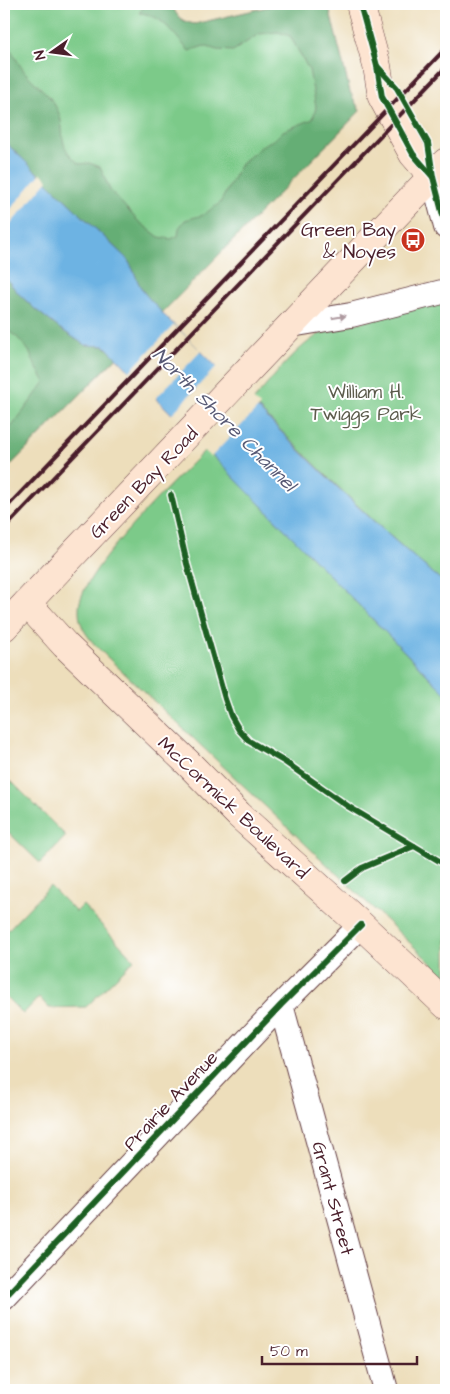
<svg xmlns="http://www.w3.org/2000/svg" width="450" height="1394" viewBox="0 0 450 1394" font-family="'Architects Daughter',sans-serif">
	<rect width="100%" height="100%" fill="#fff"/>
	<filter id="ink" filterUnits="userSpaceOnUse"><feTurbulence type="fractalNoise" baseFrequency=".02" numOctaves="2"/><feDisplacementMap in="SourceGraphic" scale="10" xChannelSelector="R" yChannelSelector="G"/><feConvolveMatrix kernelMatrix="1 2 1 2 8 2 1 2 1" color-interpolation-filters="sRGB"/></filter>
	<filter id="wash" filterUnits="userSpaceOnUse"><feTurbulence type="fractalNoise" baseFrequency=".0096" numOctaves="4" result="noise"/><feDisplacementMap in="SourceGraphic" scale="20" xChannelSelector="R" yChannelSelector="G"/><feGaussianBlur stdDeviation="1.12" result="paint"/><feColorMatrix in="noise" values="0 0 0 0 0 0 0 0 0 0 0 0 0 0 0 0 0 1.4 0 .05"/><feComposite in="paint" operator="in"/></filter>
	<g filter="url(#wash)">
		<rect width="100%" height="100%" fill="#eddebb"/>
		<!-- green -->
		<g fill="#7cca89" stroke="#63745a">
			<path d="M4,4H172C176,17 182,22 195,24L280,4H328L350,92L360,111L4,472Z"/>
			<path d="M446,301V584C377,528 315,464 252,402C274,377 296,346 325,331Z"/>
			<path d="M206,449L446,694V977L104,654C91,641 78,628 79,609C79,571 178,478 206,449Z"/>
			<polygon points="11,781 66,836 40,863 4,828 4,787"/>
			<polygon points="50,886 76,912 83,905 134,960 86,1007 49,1008 39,997 23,1014 4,995 4,934"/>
		</g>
		<!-- forest -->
		<g fill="#65ae75" stroke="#586650">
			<path d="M146,4H172C176,17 182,22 195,24L280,4H328L350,92L360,111L162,313C154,304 144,295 139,284C134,273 134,269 126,258L4,141V41L8,44C13,53 18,63 24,71C35,85 49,92 57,109C68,132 54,145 80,164L89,163L100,167L110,190L138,221L159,237L171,239L178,236L179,228L185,220L203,215L220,203L241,164L263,145L275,139L283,131L313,119L316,107L309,70L290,36L278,32L259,34L233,51L217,50L204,46L189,51C174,35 162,14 139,13Z"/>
			<polygon points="4,276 19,294 35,309 59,328 85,345 104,346 117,357 4,472 4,437 45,382 35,365 29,351 17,337 4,328"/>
		</g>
		<!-- water -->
		<path fill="#6db3e3" stroke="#5c6987" d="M4,141L126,258C134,269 134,273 139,284C144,295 155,304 162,313C256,404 345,502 446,584V694L105,346L85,345L59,328L35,309L19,294L4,276Z"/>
		<!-- pier -->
		<g fill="#eddebb">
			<polygon points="41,173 48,180 4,232 4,217"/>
			<polygon points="174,325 201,351 155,399 128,373"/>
			<polygon points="218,365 260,406 211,457 170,416"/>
		</g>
	</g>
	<g filter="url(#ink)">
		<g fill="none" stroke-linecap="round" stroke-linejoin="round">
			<defs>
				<g id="street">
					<polyline points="433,177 446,227"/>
					<polyline points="291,325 351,315 446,291"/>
					<polyline points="281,1005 386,1390"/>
					<polyline points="4,1298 281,1005 361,925"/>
				</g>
				<g id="secondary">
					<polyline points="360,4 377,66 382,97 413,154 433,177"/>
					<polyline points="27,603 65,645 189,764 239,815 361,925 446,1005"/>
					<polyline points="4,627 446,162"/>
				</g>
			</defs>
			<!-- street casing -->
			<use href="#street" stroke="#623c41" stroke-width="26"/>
			<!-- secondary casing -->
			<use href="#secondary" stroke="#623c41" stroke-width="29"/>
			<!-- street -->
			<use href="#street" stroke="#fff" stroke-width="24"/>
			<!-- secondary -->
			<use href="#secondary" stroke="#fde4d1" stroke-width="28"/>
			<!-- rail -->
			<g stroke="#4a1f2b" stroke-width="4">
				<polyline points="4,510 446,48"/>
				<polyline points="4,529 446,67"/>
			</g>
			<defs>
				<g id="cycleway">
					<polyline points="360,4 377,66 382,97 413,154 433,177"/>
					<polyline points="377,66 397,88 428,143 433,177 446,227"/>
					<polyline points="171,495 187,564 225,699 231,716 239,730 249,741 285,762 349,807 446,865"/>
					<polyline points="345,881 362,868 414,846"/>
					<polyline points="4,1298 281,1005 361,925"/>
				</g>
			</defs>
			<!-- cycleway casing -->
			<use href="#cycleway" stroke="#fff" stroke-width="9"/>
			<!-- cycleway -->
			<use href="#cycleway" stroke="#1b5e20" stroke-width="6"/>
		</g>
		<!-- one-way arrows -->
		<defs><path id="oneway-solid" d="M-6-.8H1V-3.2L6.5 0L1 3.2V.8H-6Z" transform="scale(1.25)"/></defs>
		<use fill="#ae9aa0" href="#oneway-solid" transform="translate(339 317) rotate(-10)"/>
	</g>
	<!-- icons -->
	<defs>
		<symbol id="bus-disc" viewBox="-11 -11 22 22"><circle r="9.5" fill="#c8321e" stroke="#fff"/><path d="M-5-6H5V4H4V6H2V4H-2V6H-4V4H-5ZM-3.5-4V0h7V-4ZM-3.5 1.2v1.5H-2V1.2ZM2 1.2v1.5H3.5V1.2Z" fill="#fff"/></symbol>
	</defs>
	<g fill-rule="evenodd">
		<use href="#bus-disc" x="399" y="226" width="28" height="28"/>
	</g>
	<g text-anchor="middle" stroke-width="4" stroke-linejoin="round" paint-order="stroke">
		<!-- poi labels -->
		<g font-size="19" fill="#4a1f2b" stroke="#fff" text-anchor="end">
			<text x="396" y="236">Green Bay<tspan x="396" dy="22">&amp; Noyes</tspan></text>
		</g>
		<!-- park labels -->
		<g font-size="19" fill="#5c5b4c" stroke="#fff">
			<text x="366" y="398">William H.<tspan x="366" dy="22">Twiggs Park</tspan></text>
		</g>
		<!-- street labels -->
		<g font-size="19" fill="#4a1f2b" stroke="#fff">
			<text transform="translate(143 482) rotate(-46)" y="7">Green Bay Road</text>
			<text transform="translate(234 807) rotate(43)" y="7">McCormick Boulevard</text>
			<text transform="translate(170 1100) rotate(-47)" y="7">Prairie Avenue</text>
			<text transform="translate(334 1198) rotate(75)" y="7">Grant Street</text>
		</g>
		<!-- water labels -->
		<g font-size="20" font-style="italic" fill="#585a75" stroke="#fff">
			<text transform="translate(225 419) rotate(45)" y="7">North Shore Channel</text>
		</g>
	</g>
	<!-- margin -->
	<rect width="450" height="1394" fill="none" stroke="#fff" stroke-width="20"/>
	<!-- north arrow -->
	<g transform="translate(52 52) rotate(256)" stroke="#ffffff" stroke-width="4" paint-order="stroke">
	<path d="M0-4L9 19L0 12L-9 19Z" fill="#4a1f2b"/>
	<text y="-8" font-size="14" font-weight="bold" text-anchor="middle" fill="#4a1f2b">N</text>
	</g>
	<!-- scale -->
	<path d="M262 1356v8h155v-8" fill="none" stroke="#4a1f2b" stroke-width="2.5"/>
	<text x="270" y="1356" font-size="15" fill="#4a1f2b" stroke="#ffffff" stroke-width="4" paint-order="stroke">50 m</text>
</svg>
